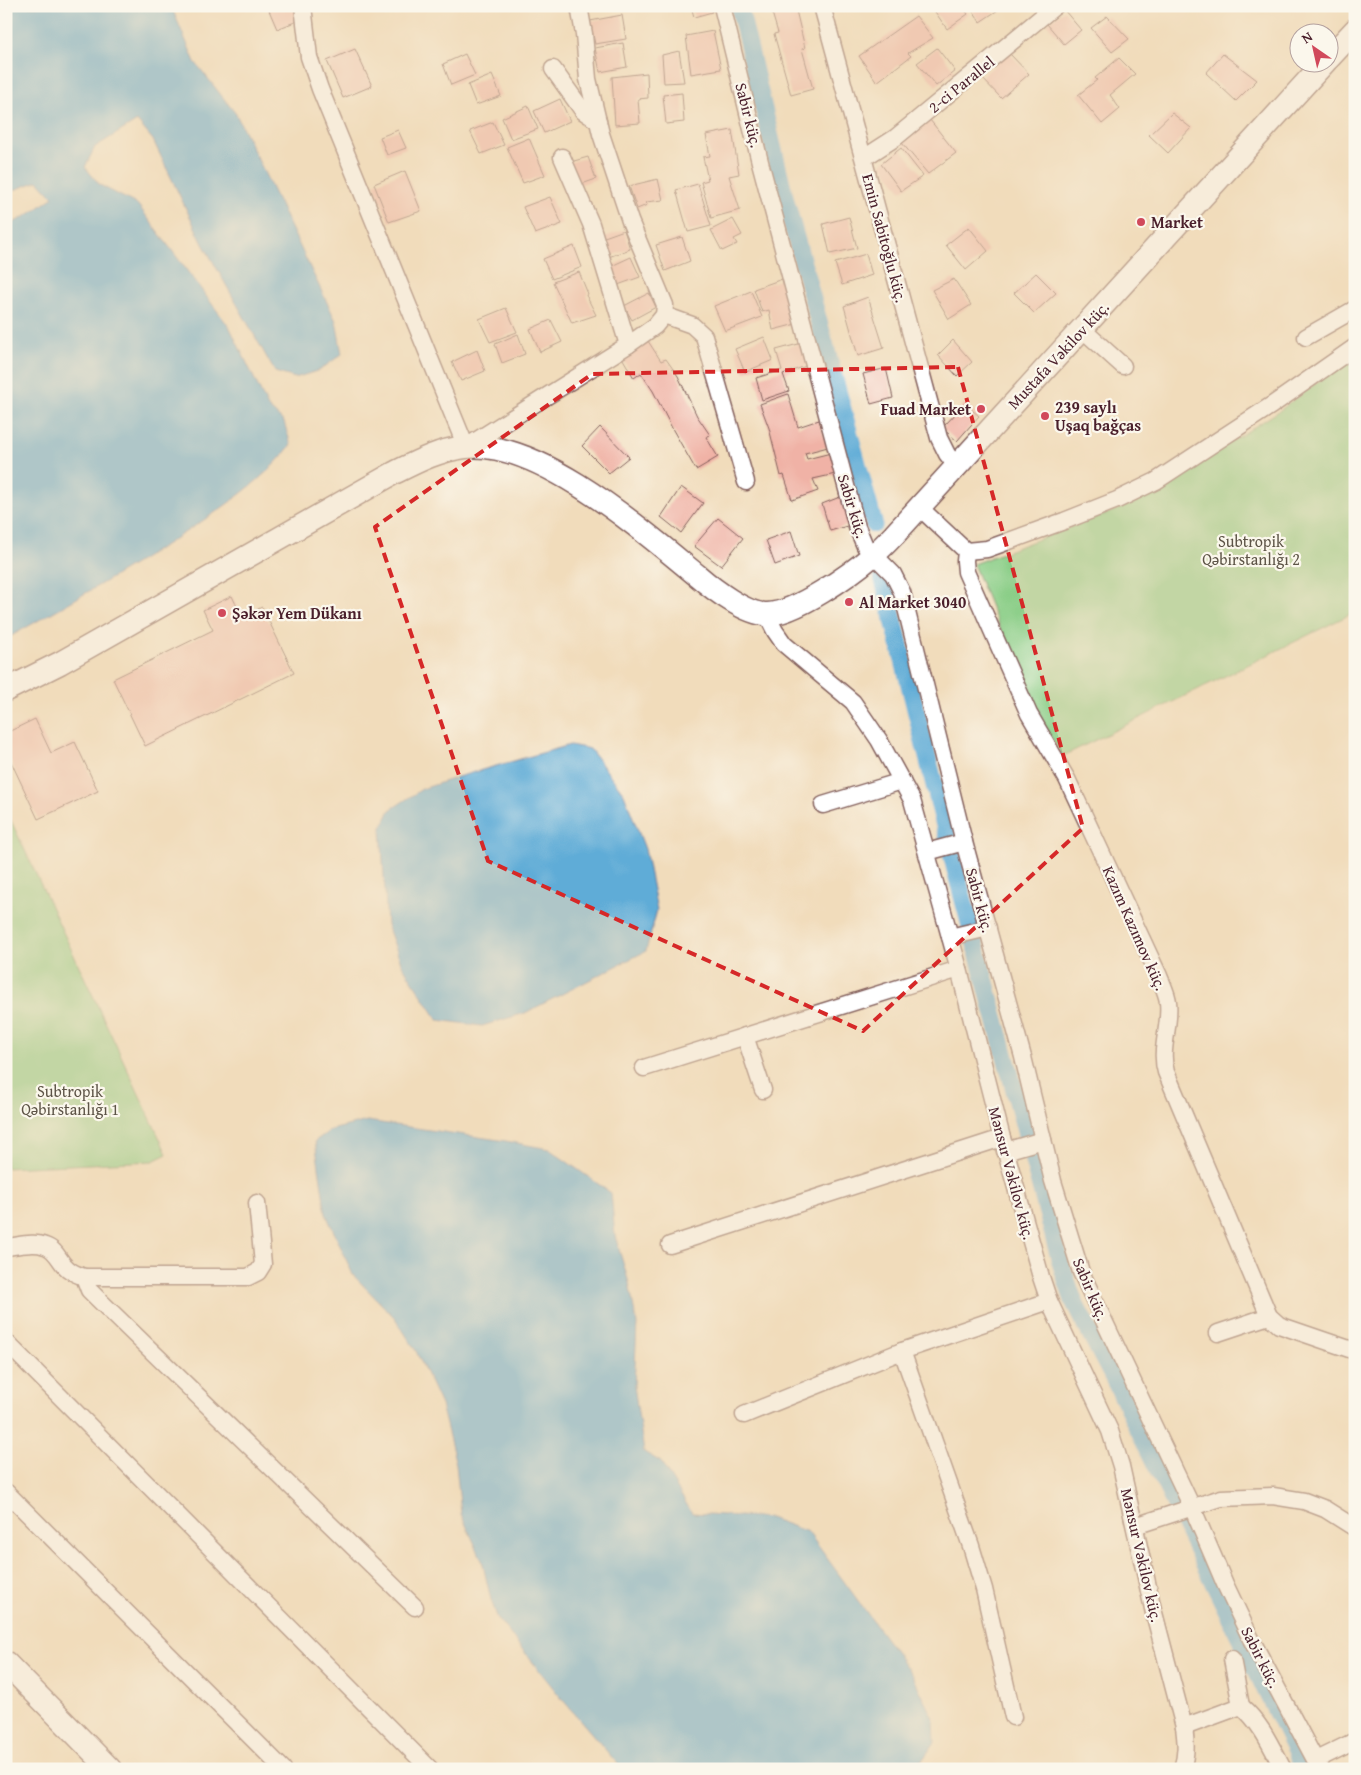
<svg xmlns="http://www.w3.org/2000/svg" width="1361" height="1775" viewBox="0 0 1361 1775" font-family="'Gentium Book Plus',serif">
	<rect width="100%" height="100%" fill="#fbf7ec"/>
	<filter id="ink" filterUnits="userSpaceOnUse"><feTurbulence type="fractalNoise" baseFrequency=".02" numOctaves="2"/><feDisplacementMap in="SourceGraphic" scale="10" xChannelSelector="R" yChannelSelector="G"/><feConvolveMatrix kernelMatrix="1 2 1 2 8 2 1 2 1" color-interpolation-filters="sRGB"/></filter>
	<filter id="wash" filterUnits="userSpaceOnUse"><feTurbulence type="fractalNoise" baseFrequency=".0096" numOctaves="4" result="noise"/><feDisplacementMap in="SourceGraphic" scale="20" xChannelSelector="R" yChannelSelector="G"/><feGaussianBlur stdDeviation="1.12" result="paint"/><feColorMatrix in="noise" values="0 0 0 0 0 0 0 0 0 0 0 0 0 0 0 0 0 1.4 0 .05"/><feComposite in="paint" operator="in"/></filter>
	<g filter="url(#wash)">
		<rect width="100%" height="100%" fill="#f1dcbb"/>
		<!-- green -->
		<g fill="#8ace87" stroke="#6a7659">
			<polygon points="1355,354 1355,612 1063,756 1033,708 973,564 1135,503 1279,411"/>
			<polygon points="6,810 167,1154 153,1161 6,1168"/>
		</g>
		<!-- water -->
		<g fill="#5eacd7" stroke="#546681">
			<path d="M6,6H171L195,62L236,114L336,321L342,354L320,370L295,378L275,372L203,244L153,140L137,121L95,147L85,167L100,185L138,205L230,328L268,407L284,422L291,445C260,485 215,513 173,540C118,575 62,607 6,639V227L34,211L53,197L38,181L6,193Z"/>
			<polygon points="570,745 590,749 624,794 645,849 657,910 646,951 525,1013 482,1026 438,1020 402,965 387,925 381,829 390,810 422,789 461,776"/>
			<polygon points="367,1121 506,1141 549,1149 611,1193 615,1236 629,1283 637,1324 634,1386 644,1452 661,1462 692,1513 770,1518 808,1532 913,1676 934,1720 935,1742 923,1759 909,1769 622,1769 562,1699 498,1619 491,1600 482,1560 461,1514 456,1464 441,1405 416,1351 395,1318 353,1275 326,1214 315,1141 331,1130"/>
		</g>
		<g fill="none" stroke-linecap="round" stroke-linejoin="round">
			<!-- canal -->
			<g stroke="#5eacd7" stroke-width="18">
				<polyline points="739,6 786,202 874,524"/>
				<polyline points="883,578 957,876 1061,1264 1074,1302 1117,1385 1304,1769"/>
			</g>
		</g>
		<g id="blocks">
			<!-- building -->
			<g fill="#f0b2a6">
				<polygon points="271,6 294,6 300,20 277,29 268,8"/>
				<polygon points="691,6 710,6 712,12 694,17"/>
				<polygon points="770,6 795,6 805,48 802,49 813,89 791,95 774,34 778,33"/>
				<polygon points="931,6 962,6 968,14 947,29"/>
				<polygon points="969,6 995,6 998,10 980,22"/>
				<polygon points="1064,10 1081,30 1064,44 1047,24"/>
				<polygon points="622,15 626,39 595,44 590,21"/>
				<polygon points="916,16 933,38 908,53 911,56 877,82 859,56"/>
				<polygon points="1107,16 1129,39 1112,52 1091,28"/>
				<polygon points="713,31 721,69 691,74 686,36"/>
				<polygon points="623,43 627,67 600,72 595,48"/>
				<polygon points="937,48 955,71 936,86 917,63"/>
				<polygon points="355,49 372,86 343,98 327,61"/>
				<polygon points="679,51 684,82 664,83 662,55"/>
				<polygon points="1009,53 1029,74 1001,98 981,77"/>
				<polygon points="465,54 475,75 451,85 443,64"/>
				<polygon points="1223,54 1257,80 1236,101 1206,73"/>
				<polygon points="1119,58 1135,74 1110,95 1120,109 1102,124 1078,95 1097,80 1095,78"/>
				<polygon points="647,73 648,98 638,99 640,123 615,125 612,77"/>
				<polygon points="492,75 501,96 476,105 468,85"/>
				<polygon points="682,93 684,122 666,124 663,95"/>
				<polygon points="560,99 570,121 544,133 534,111"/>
				<polygon points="528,106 538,129 511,139 502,118"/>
				<polygon points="1172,113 1191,128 1168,153 1149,135"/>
				<polygon points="930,120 956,153 928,174 902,143"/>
				<polygon points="493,122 504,145 481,154 470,131"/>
				<polygon points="398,130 406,148 387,155 380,137"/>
				<polygon points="732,130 739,174 729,176 740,210 711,218 701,182 708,180 703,157 710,156 706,135"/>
				<polygon points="529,138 545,175 523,183 507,147"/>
				<polygon points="901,148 923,176 901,191 881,164"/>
				<polygon points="588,157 596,179 579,185 567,163"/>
				<polygon points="405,171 421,211 389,222 374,184"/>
				<polygon points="658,179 663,200 646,202 647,205 637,209 629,186"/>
				<polygon points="698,184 711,226 688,232 676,190"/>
				<polygon points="550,197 562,224 535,234 523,207"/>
				<polygon points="849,217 857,248 830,254 823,224"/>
				<polygon points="733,219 742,235 734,239 737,244 722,251 711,230"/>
				<polygon points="969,227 988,251 966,270 946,245"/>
				<polygon points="624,230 630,249 606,258 599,239"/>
				<polygon points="682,237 690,261 665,271 656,245"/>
				<polygon points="574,246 582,267 552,279 543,259"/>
				<polygon points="866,254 872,275 842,285 835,263"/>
				<polygon points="631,257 640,277 615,286 605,269"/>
				<polygon points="579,272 588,294 586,295 596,315 572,323 553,282"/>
				<polygon points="1036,273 1056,293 1034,313 1014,293"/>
				<polygon points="785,278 791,293 786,294 791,304 796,324 773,330 769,310 762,312 754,289"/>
				<polygon points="954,279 971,305 949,319 932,290"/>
				<polygon points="751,291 762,317 725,331 714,306"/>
				<polygon points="649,293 656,307 632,320 624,306"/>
				<polygon points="868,297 884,348 858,356 844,306"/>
				<polygon points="506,308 517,332 490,342 479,319"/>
				<polygon points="551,320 562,342 540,352 530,329"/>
				<polygon points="518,334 525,354 502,363 495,344"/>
				<polygon points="764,337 773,360 745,372 735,349"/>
				<polygon points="646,338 661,361 666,359 678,376 697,416 710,435 706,437 718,457 696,470 673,430 653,391 641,373 634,378 620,354"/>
				<polygon points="953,340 972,362 957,376 938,355"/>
				<polygon points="806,342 812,364 783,374 789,391 762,400 756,378 782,370 776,350"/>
				<polygon points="477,350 485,371 461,381 452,362"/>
				<polygon points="886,368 893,398 871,404 863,374"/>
				<polygon points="788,394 798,427 819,420 828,447 805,453 807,459 835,452 840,473 813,479 818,491 792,500 784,475 781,476 769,428 760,404"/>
				<polygon points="965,404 979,416 957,441 942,428"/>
				<polygon points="600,427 629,457 609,473 582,446"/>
				<polygon points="681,487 703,503 681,533 661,517"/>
				<polygon points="845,495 854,524 830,531 822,504"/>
				<polygon points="718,518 743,538 721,566 694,546"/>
				<polygon points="791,531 799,556 775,565 766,540"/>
				<polygon points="232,596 242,617 262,607 294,673 145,746 113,679 213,630 203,610"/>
				<polygon points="35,719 51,753 75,742 98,791 38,819 6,751 6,733"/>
			</g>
		</g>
	</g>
	<g filter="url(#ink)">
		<use href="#blocks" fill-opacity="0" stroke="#84615d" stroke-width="1"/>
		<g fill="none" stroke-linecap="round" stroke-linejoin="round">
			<defs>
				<g id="street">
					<polyline points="303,6 309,57 320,89 466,447 628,345 655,326 664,315 665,305 630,221 601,134 588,79 584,34 579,6"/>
					<polyline points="722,6 760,162 857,527 865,546 893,574 902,592 964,842 1023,1057 1053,1181 1081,1272 1192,1507 1225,1584 1251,1639 1320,1769"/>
					<polyline points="822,6 939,438 947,454 956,466"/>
					<polyline points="553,69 583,111 598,121"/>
					<polyline points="562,157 591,224 628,345"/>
					<polyline points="864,158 895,138 1055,6"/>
					<polyline points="664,315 692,325 704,336 746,482"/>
					<polyline points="1082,329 1123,366"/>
					<polyline points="1306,337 1355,309"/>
					<path d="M919,507L966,551L965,561L966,572L1029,714L1067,779L1159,976C1162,984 1167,993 1168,1002C1171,1025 1159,1050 1166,1072L1269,1316L1279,1325L1355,1351"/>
					<polyline points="966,551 987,549 1064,521 1117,500 1156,481 1272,405 1355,347"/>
					<path d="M767,615L775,631L784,644L853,702L879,740L912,800L959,969L1002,1138L1041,1277L1049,1301L1110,1431L1121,1466L1153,1609L1184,1727C1186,1742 1187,1753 1182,1769"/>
					<polyline points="823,805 902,781"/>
					<polyline points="927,852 964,842"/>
					<polyline points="950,937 988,928"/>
					<polyline points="745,1036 763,1090"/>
					<polyline points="644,1068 959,969"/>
					<polyline points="1005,1151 1043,1140"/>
					<polyline points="670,1245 1002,1138"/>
					<path d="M6,1247C18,1246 34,1241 45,1246C55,1249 58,1258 64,1265C70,1272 76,1274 84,1277H248L258,1272L263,1264L257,1203"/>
					<polyline points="84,1277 89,1290 97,1298 415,1607"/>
					<polyline points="1218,1333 1269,1316"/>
					<polyline points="6,1342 430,1769"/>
					<polyline points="902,1351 971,1546 984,1589 1013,1717"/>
					<polyline points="744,1415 902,1351 1049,1301"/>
					<polyline points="6,1492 283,1769"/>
					<polyline points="1135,1526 1221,1498 1273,1496 1304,1501 1325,1509 1355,1528"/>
					<polyline points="1232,1659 1241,1706"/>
					<path d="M1184,1727L1241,1706C1261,1723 1271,1746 1283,1769"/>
					<polyline points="1316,1760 1355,1741"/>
				</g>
				<g id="secondary">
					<polyline points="1328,59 1355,30"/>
					<path d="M6,690L60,663L394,473C416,462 439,450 465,447C538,438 644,532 698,576C713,589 747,615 767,614C795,614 851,574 872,556C880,550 887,542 894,535L1325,62"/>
					<polyline points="6,1663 110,1769"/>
				</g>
			</defs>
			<!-- street casing -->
			<use href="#street" stroke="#84615d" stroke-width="19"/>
			<!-- secondary casing -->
			<use href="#secondary" stroke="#84615d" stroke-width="25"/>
			<!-- street -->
			<use href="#street" stroke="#fff" stroke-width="16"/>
			<!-- secondary -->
			<use href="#secondary" stroke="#fff" stroke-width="22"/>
		</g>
	</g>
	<!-- marked area -->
	<path d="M0 0H1361V1775H0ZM958,367L1083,828L863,1031L488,861L375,527L592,374Z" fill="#f1dcbb" fill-opacity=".55" fill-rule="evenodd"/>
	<path fill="none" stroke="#d62828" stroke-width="4" stroke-dasharray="10 6" stroke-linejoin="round" d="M958,367L1083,828L863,1031L488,861L375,527L592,374Z"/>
	<!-- markers -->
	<g fill="#d1495b" stroke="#fbf7ec" stroke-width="2">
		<circle cx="1141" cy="222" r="5"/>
		<circle cx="981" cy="409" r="5"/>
		<circle cx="1045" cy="416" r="5"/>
		<circle cx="849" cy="602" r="5"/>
		<circle cx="222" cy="613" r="5"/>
	</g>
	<g text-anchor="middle" stroke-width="4.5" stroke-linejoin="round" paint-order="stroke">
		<!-- street labels -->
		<g font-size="16" fill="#4a1f2b" stroke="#fbf7ec">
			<text transform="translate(961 84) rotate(-39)" y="6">2-ci Parallel</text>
			<text transform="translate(749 115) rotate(76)" y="6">Sabir küç.</text>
			<text transform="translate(885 238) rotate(75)" y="6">Emin Sabitoğlu küç.</text>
			<text transform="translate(1058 355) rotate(-47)" y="6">Mustafa Vəkilov küç.</text>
			<text transform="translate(853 506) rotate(73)" y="6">Sabir küç.</text>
			<text transform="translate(980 900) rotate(75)" y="6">Sabir küç.</text>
			<text transform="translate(1135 928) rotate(66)" y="6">Kazım Kazımov küç.</text>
			<text transform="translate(1012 1173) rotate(75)" y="6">Mənsur Vəkilov küç.</text>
			<text transform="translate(1091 1289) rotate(67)" y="6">Sabir küç.</text>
			<text transform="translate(1142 1555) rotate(77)" y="6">Mənsur Vəkilov küç.</text>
			<text transform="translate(1261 1657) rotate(63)" y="6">Sabir küç.</text>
		</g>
		<!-- poi labels -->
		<g font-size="16" font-weight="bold" fill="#4a1f2b" stroke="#fbf7ec" text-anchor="start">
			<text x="1151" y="228">Market</text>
			<text x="1055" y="413">239 saylı<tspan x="1055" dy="18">Uşaq bağças</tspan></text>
			<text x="971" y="415" text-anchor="end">Fuad Market</text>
			<text x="859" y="608">Al Market 3040</text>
			<text x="232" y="619">Şəkər Yem Dükanı</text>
		</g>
		<!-- park labels -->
		<g font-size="16" fill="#5d5447" stroke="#fbf7ec">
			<text x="1251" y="547">Subtropik<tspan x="1251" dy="18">Qəbirstanlığı 2</tspan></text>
			<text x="70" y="1097">Subtropik<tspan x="70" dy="18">Qəbirstanlığı 1</tspan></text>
		</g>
	</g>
	<!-- margin -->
	<rect width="1361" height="1775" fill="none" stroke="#fbf7ec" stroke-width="25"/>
	<!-- north arrow -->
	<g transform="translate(1314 48) rotate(326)"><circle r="24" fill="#fbf7ec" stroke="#b4a19f"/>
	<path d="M0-4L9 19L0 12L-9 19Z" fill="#d1495b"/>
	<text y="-8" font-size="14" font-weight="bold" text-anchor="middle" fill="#4a1f2b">N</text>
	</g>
</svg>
